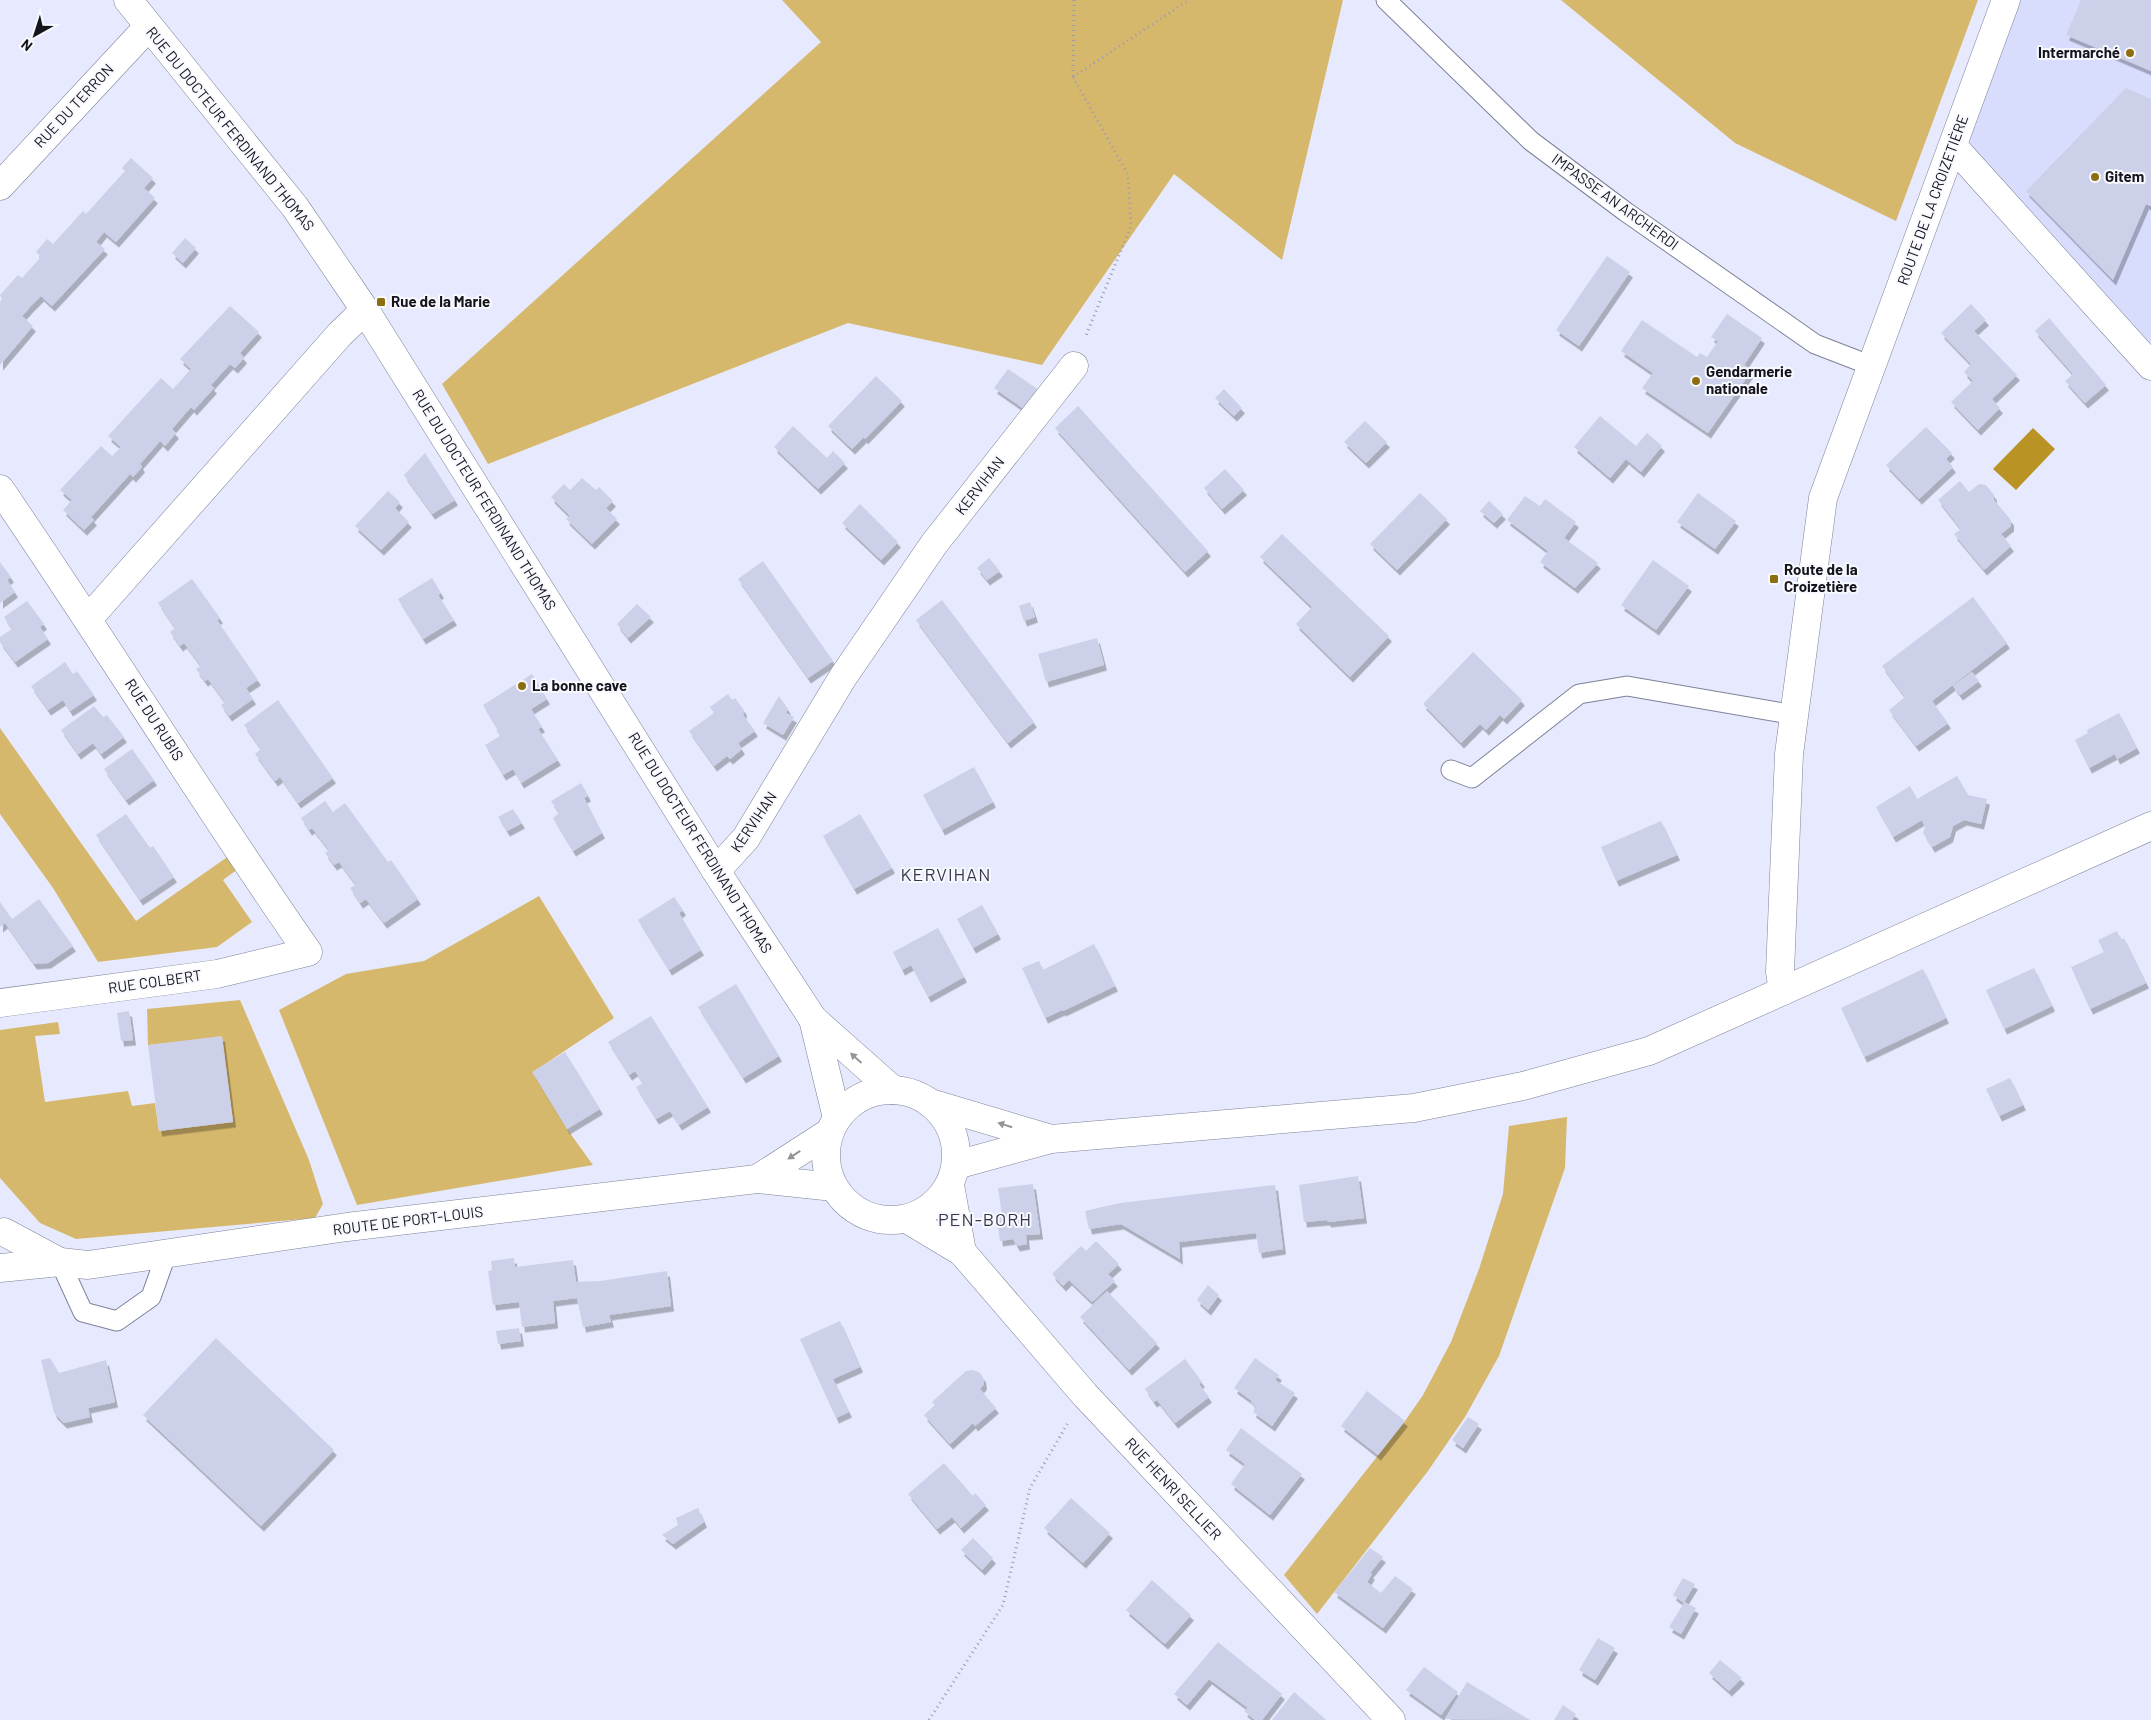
<svg xmlns="http://www.w3.org/2000/svg" width="2151" height="1720" viewBox="0 0 2151 1720" font-family="Barlow,sans-serif">
	<defs>
		<filter id="shadow"><feDropShadow dx="3" dy="5.5" stdDeviation="0" flood-color="#0004"/></filter>
	</defs>
	<rect width="100%" height="100%" fill="#e7eafe"/>
	<!-- built -->
	<polygon fill="#d8ddfd" points="2006,0 2151,0 2151,366 1964,157"/>
	<!-- green -->
	<g fill="#d6b86d">
		<polygon points="782,0 1343,0 1282,260 1174,174 1042,365 848,323 488,464 442,384 821,42"/>
		<polygon points="1561,0 1978,0 1896,221 1735,143"/>
		<polygon points="0,728 136,921 233,853 242,866 223,880 252,922 217,947 98,962 53,888 0,814"/>
		<polygon points="539,896 614,1018 533,1072 567,1129 593,1165 357,1205 279,1010 346,974 424,961"/>
		<polygon points="240,1000 309,1160 323,1204 315,1218 76,1239 40,1223 0,1178 0,1030 58,1022 60,1034 35,1036 45,1102 128,1091 132,1106 155,1103 159,1131 233,1122 222,1037 148,1045 147,1009"/>
		<polygon points="1567,1117 1565,1168 1499,1356 1465,1417 1428,1471 1317,1614 1284,1575 1405,1421 1423,1395 1451,1342 1479,1269 1503,1194 1509,1126"/>
	</g>
	<!-- water -->
	<polygon fill="#b99324" points="2033,428 2055,449 2016,490 1993,469"/>
	<!-- building -->
	<g fill="#ccd0e8" filter="url(#shadow)">
		<polygon points="2081,0 2151,0 2151,71 2066,35"/>
		<polygon points="2126,88 2151,99 2151,206 2146,204 2113,280 2026,191"/>
		<polygon points="131,158 153,178 144,188 155,198 116,242 104,232 96,242 105,249 52,306 41,296 31,306 22,316 33,326 0,365 0,302 2,299 0,295 18,275 22,278 41,257 36,252 47,239 53,244 83,211 86,214 125,171 122,168"/>
		<polygon points="185,238 196,248 183,263 172,253"/>
		<polygon points="1607,256 1630,272 1579,346 1556,330"/>
		<polygon points="1971,304 1986,320 1974,331 2017,375 1992,399 2000,408 1978,430 1951,402 1973,381 1964,372 1971,364 1941,333"/>
		<polygon points="230,306 259,332 240,353 244,358 235,368 230,364 211,385 214,388 194,410 191,407 172,429 176,433 165,446 160,441 140,464 142,467 133,477 130,474 91,517 94,520 84,530 63,510 72,500 60,490 101,446 112,456 121,447 108,436 161,378 173,389 191,369 180,359"/>
		<polygon points="1727,314 1762,338 1744,365 1752,370 1708,433 1642,388 1653,373 1621,351 1642,320 1697,357 1700,353 1707,357 1718,341 1711,337"/>
		<polygon points="2049,318 2106,385 2085,403 2065,381 2073,374 2035,331"/>
		<polygon points="1008,369 1039,390 1024,409 994,388"/>
		<polygon points="876,376 902,401 865,439 864,437 852,449 828,426"/>
		<polygon points="1224,389 1242,408 1234,416 1215,398"/>
		<polygon points="1078,406 1208,551 1185,572 1055,428"/>
		<polygon points="1600,416 1636,446 1647,433 1662,446 1641,472 1626,459 1610,478 1574,447"/>
		<polygon points="1365,421 1387,442 1366,463 1344,442"/>
		<polygon points="793,426 827,458 833,451 845,463 818,489 774,447"/>
		<polygon points="1926,427 1952,453 1946,459 1953,467 1919,499 1886,465"/>
		<polygon points="425,453 455,500 432,514 404,475"/>
		<polygon points="1225,469 1244,490 1222,509 1204,488"/>
		<polygon points="582,478 596,490 599,487 613,501 606,508 617,519 592,544 566,519 570,516 551,497 564,484 570,490"/>
		<polygon points="1960,481 1969,492 1979,484 1986,485 1994,495 1994,500 2011,520 2011,526 2001,534 2011,546 1984,570 1954,534 1961,529 1938,500"/>
		<polygon points="388,491 400,502 395,508 409,522 381,550 355,526"/>
		<polygon points="1420,493 1447,519 1397,570 1370,544"/>
		<polygon points="1698,493 1736,521 1715,549 1677,522"/>
		<polygon points="1525,496 1540,506 1545,499 1576,522 1564,538 1598,563 1575,588 1540,562 1548,551 1507,520"/>
		<polygon points="1489,501 1503,514 1494,523 1480,511"/>
		<polygon points="860,504 898,542 881,560 842,523"/>
		<polygon points="1282,534 1389,636 1350,677 1296,624 1312,607 1260,557"/>
		<polygon points="989,558 1000,571 987,580 977,568"/>
		<polygon points="1653,560 1689,586 1656,630 1621,605"/>
		<polygon points="763,561 833,661 808,678 738,579"/>
		<polygon points="0,562 11,577 7,580 15,592 0,603"/>
		<polygon points="432,578 441,593 438,595 454,620 423,639 398,599"/>
		<polygon points="192,579 220,618 217,620 258,680 246,688 253,699 229,716 221,705 225,702 208,679 205,681 196,669 201,666 184,643 180,646 170,632 175,628 158,603"/>
		<polygon points="1973,597 2007,643 1932,701 1948,723 1916,746 1889,710 1905,697 1882,666"/>
		<polygon points="942,600 1034,722 1008,743 916,620"/>
		<polygon points="27,601 44,624 40,627 48,639 15,662 0,642 0,637 12,629 4,617"/>
		<polygon points="1030,602 1035,617 1024,621 1019,606"/>
		<polygon points="637,604 651,617 628,638 617,624"/>
		<polygon points="1097,638 1104,665 1046,682 1038,654"/>
		<polygon points="1473,652 1522,700 1504,719 1500,715 1486,730 1480,724 1461,743 1423,704"/>
		<polygon points="65,662 73,674 77,671 94,695 70,711 63,700 48,710 31,686"/>
		<polygon points="1972,672 1979,681 1960,695 1953,686"/>
		<polygon points="532,674 547,699 531,709 542,727 538,729 558,760 521,783 513,769 503,775 485,745 500,736 496,731 498,730 483,705"/>
		<polygon points="728,694 732,700 735,698 744,710 743,715 755,731 738,743 742,749 730,759 727,756 714,766 689,731 714,713 710,707"/>
		<polygon points="779,696 788,709 786,713 794,717 783,735 763,723"/>
		<polygon points="278,700 333,778 298,803 280,777 275,781 255,754 261,749 244,725"/>
		<polygon points="94,706 103,717 107,715 124,737 101,754 93,743 78,754 61,730"/>
		<polygon points="2119,713 2137,748 2117,759 2115,754 2089,768 2075,740 2088,733 2087,730"/>
		<polygon points="132,749 154,780 126,800 104,769"/>
		<polygon points="974,767 993,802 942,830 923,795"/>
		<polygon points="1957,776 1968,795 1987,799 1981,824 1964,820 1953,826 1950,837 1932,847 1923,833 1925,827 1922,820 1893,837 1876,807 1910,786 1917,799"/>
		<polygon points="581,783 588,796 584,798 602,833 573,851 553,818 559,813 551,801"/>
		<polygon points="325,801 333,812 345,803 388,862 391,860 418,899 384,923 366,899 360,903 350,888 356,885 339,862 334,865 325,853 329,850 312,828 309,830 301,818"/>
		<polygon points="513,809 522,823 507,831 498,817"/>
		<polygon points="126,814 150,848 153,846 174,877 140,900 96,835"/>
		<polygon points="860,814 892,868 854,889 823,836"/>
		<polygon points="1661,821 1677,855 1616,881 1601,847"/>
		<polygon points="674,897 683,910 679,913 701,950 669,970 638,920"/>
		<polygon points="39,899 73,946 48,963 34,964 5,923 0,927 0,902 12,919"/>
		<polygon points="982,905 998,934 973,948 957,919"/>
		<polygon points="938,928 964,977 928,997 911,965 902,970 893,952"/>
		<polygon points="2117,931 2121,940 2124,938 2146,983 2090,1009 2071,967 2104,952 2098,940"/>
		<polygon points="1094,944 1115,986 1063,1011 1062,1010 1045,1018 1022,968 1039,961 1043,970"/>
		<polygon points="2034,968 2052,1006 2004,1029 1986,990"/>
		<polygon points="1923,969 1946,1018 1864,1057 1841,1008"/>
		<polygon points="736,984 779,1056 743,1078 698,1007"/>
		<polygon points="129,1011 133,1040 121,1041 117,1013"/>
		<polygon points="651,1016 708,1107 679,1125 670,1111 656,1119 636,1087 643,1083 635,1071 629,1075 608,1042"/>
		<polygon points="222,1036 233,1122 159,1131 148,1045"/>
		<polygon points="565,1052 600,1109 567,1129 532,1072"/>
		<polygon points="2010,1078 2023,1105 1999,1116 1986,1089"/>
		<polygon points="1358,1176 1364,1218 1328,1222 1327,1220 1304,1222 1299,1185"/>
		<polygon points="1033,1184 1040,1234 1026,1235 1027,1244 1017,1246 1013,1239 1000,1241 996,1215 1002,1215 998,1188"/>
		<polygon points="1275,1185 1283,1249 1259,1253 1256,1233 1179,1242 1180,1259 1121,1224 1089,1229 1085,1211 1120,1203"/>
		<polygon points="1096,1241 1119,1264 1108,1274 1115,1281 1092,1302 1069,1280 1063,1286 1052,1274 1081,1246 1086,1251"/>
		<polygon points="514,1258 515,1267 573,1260 576,1282 600,1281 667,1271 671,1306 609,1315 611,1322 583,1327 577,1298 553,1301 555,1323 522,1327 519,1302 493,1305 488,1271 492,1270 491,1261"/>
		<polygon points="1208,1285 1219,1295 1208,1310 1197,1300"/>
		<polygon points="1107,1291 1157,1343 1129,1370 1080,1317"/>
		<polygon points="840,1321 860,1367 833,1379 849,1412 836,1418 800,1339"/>
		<polygon points="519,1328 521,1341 498,1344 496,1331"/>
		<polygon points="216,1338 334,1450 261,1526 143,1415"/>
		<polygon points="50,1358 59,1373 106,1360 115,1402 88,1408 90,1417 64,1423 54,1413 41,1360"/>
		<polygon points="1255,1358 1279,1375 1275,1380 1295,1393 1272,1426 1253,1412 1256,1406 1251,1402 1252,1401 1234,1388"/>
		<polygon points="1185,1359 1202,1382 1199,1384 1209,1397 1175,1423 1157,1400 1154,1402 1145,1389"/>
		<polygon points="972,1370 979,1372 983,1377 984,1384 980,1389 996,1408 975,1426 973,1423 950,1444 924,1415 935,1405 932,1402 966,1371"/>
		<polygon points="1367,1391 1405,1421 1378,1455 1341,1426"/>
		<polygon points="1468,1417 1479,1424 1463,1448 1452,1440"/>
		<polygon points="1241,1428 1302,1474 1270,1515 1231,1484 1245,1464 1226,1450"/>
		<polygon points="944,1463 973,1496 975,1493 986,1505 961,1528 952,1517 937,1529 908,1494"/>
		<polygon points="1071,1498 1110,1533 1083,1563 1044,1528"/>
		<polygon points="698,1508 704,1522 673,1544 662,1535 678,1525 676,1518"/>
		<polygon points="973,1538 993,1558 982,1570 961,1550"/>
		<polygon points="1370,1548 1383,1557 1370,1573 1372,1574 1367,1582 1381,1593 1395,1576 1413,1589 1383,1628 1334,1592"/>
		<polygon points="1683,1578 1695,1584 1684,1602 1696,1608 1681,1634 1669,1627 1684,1603 1673,1595"/>
		<polygon points="1152,1580 1191,1615 1165,1644 1126,1610"/>
		<polygon points="1598,1638 1615,1648 1595,1680 1579,1670"/>
		<polygon points="1218,1642 1282,1694 1262,1720 1255,1720 1244,1711 1248,1708 1209,1679 1187,1705 1174,1694"/>
		<polygon points="1720,1660 1742,1678 1729,1691 1709,1673"/>
		<polygon points="1424,1667 1458,1692 1441,1715 1406,1690"/>
		<polygon points="1467,1682 1515,1711 1530,1720 1445,1719"/>
		<polygon points="1294,1692 1323,1717 1326,1720 1272,1720"/>
		<polygon points="1563,1705 1576,1714 1572,1720 1554,1720"/>
	</g>
	<g fill="none" stroke-linecap="round" stroke-linejoin="round">
		<defs>
			<g id="service">
				<polyline points="1386,0 1531,141 1626,212 1815,344 1872,366"/>
				<polyline points="1451,770 1472,778 1579,694 1627,686 1795,715"/>
				<polyline points="60,1262 83,1312 117,1321 151,1297 166,1255"/>
			</g>
			<g id="minor">
				<polyline points="128,0 295,207 365,310 716,871 813,1019 893,1090"/>
				<polyline points="1953,146 2151,366"/>
				<polyline points="0,186 148,27"/>
				<path d="M0,489C105,642 202,800 308,952L217,974L0,1003"/>
				<polyline points="89,618 340,334 365,310"/>
				<polyline points="716,871 746,838 843,677 934,544 1074,366"/>
				<polyline points="1783,991 1780,972 1789,754 1823,498 2006,0"/>
				<polyline points="813,1019 837,1118"/>
				<polyline points="950,1185 962,1252"/>
				<polyline points="907,1219 962,1252 1085,1395 1391,1720"/>
			</g>
			<g id="secondary">
				<circle cx="891" cy="1155" r="65"/>
				<polyline points="930,1103 1051,1139"/>
				<polyline points="956,1165 1051,1139 1414,1108 1523,1086 1649,1051 2151,826"/>
				<polyline points="757,1179 830,1132"/>
				<polyline points="4,1232 60,1262"/>
				<polyline points="0,1268 60,1262 88,1265 347,1227 757,1179 834,1187"/>
			</g>
		</defs>
		<!-- service casing -->
		<use href="#service" stroke="#7e8298" stroke-width="21"/>
		<!-- minor casing -->
		<use href="#minor" stroke="#7e8298" stroke-width="29"/>
		<!-- secondary casing -->
		<use href="#secondary" stroke="#7e8298" stroke-width="29"/>
		<!-- path -->
		<g stroke="#9b9dad" stroke-width="3" stroke-dasharray="1 4" stroke-linecap="butt">
			<polyline points="1073,76 1074,0"/>
			<polyline points="1073,77 1128,175 1131,226 1085,338"/>
			<polyline points="1073,77 1189,0"/>
			<polyline points="929,1720 1003,1605 1030,1488 1069,1421"/>
		</g>
		<!-- service -->
		<use href="#service" stroke="#fff" stroke-width="19"/>
		<!-- minor -->
		<use href="#minor" stroke="#fff" stroke-width="28"/>
		<!-- secondary -->
		<use href="#secondary" stroke="#fff" stroke-width="28"/>
	</g>
	<!-- one-way arrows -->
	<defs><path id="oneway-solid" d="M-6-.8H1V-3.2L6.5 0L1 3.2V.8H-6Z" transform="scale(1.25)"/></defs>
	<g fill="#959599">
		<use href="#oneway-solid" transform="translate(856 1058) rotate(-138)"/>
		<use href="#oneway-solid" transform="translate(1005 1125) rotate(-163)"/>
		<use href="#oneway-solid" transform="translate(794 1155) rotate(147)"/>
	</g>
	<!-- markers -->
	<g fill="#8c6e10" stroke="#f8f9fe" stroke-width="2">
		<circle cx="2130" cy="53" r="5"/>
		<circle cx="2095" cy="177" r="5"/>
		<rect x="376" y="297" width="10" height="10" rx="2.5"/>
		<circle cx="1696" cy="381" r="5"/>
		<rect x="1769" y="574" width="10" height="10" rx="2.5"/>
		<circle cx="522" cy="686" r="5"/>
	</g>
	<g text-anchor="middle" stroke-width="4" stroke-linejoin="round" paint-order="stroke">
		<!-- poi labels -->
		<g font-size="15" font-weight="bold" fill="#13141c" stroke="#f8f9fe" text-anchor="start">
			<text x="2120" y="58" text-anchor="end">Intermarché</text>
			<text x="2105" y="182">Gitem</text>
			<text x="391" y="307">Rue de la Marie</text>
			<text x="1706" y="377">Gendarmerie<tspan x="1706" dy="17">nationale</tspan></text>
			<text x="1784" y="575">Route de la<tspan x="1784" dy="17">Croizetière</tspan></text>
			<text x="532" y="691">La bonne cave</text>
		</g>
		<!-- street labels -->
		<g font-size="15" fill="#13141c" stroke="#f8f9fe">
			<text transform="translate(74 106) rotate(-47)" y="5">RUE DU TERRON</text>
			<text transform="translate(230 129) rotate(51)" y="5">RUE DU DOCTEUR FERDINAND THOMAS</text>
			<text transform="translate(1933 200) rotate(-70)" y="5">ROUTE DE LA CROIZETIÈRE</text>
			<text transform="translate(1615 202) rotate(36)" y="5">IMPASSE AN ARCHERDI</text>
			<text transform="translate(980 486) rotate(-52)" y="5">KERVIHAN</text>
			<text transform="translate(484 500) rotate(58)" y="5">RUE DU DOCTEUR FERDINAND THOMAS</text>
			<text transform="translate(154 720) rotate(57)" y="5">RUE DU RUBIS</text>
			<text transform="translate(754 822) rotate(-56)" y="5">KERVIHAN</text>
			<text transform="translate(700 843) rotate(58)" y="5">RUE DU DOCTEUR FERDINAND THOMAS</text>
			<text transform="translate(155 982) rotate(-8)" y="5">RUE COLBERT</text>
			<text transform="translate(408 1221) rotate(-7)" y="5">ROUTE DE PORT-LOUIS</text>
			<text transform="translate(1173 1489) rotate(47)" y="5">RUE HENRI SELLIER</text>
		</g>
		<!-- quarter labels -->
		<g font-size="18" letter-spacing="1" fill="#34374a" stroke="#f8f9fe">
			<text x="946" y="881">KERVIHAN</text>
			<text x="985" y="1226">PEN-BORH</text>
		</g>
	</g>
	<!-- north arrow -->
	<g transform="translate(35 35) rotate(219)" stroke="#f8f9fe" stroke-width="4" paint-order="stroke">
	<path d="M0-4L9 19L0 12L-9 19Z" fill="#13141c"/>
	<text y="-8" font-size="14" font-weight="bold" text-anchor="middle" fill="#13141c">N</text>
	</g>
</svg>
